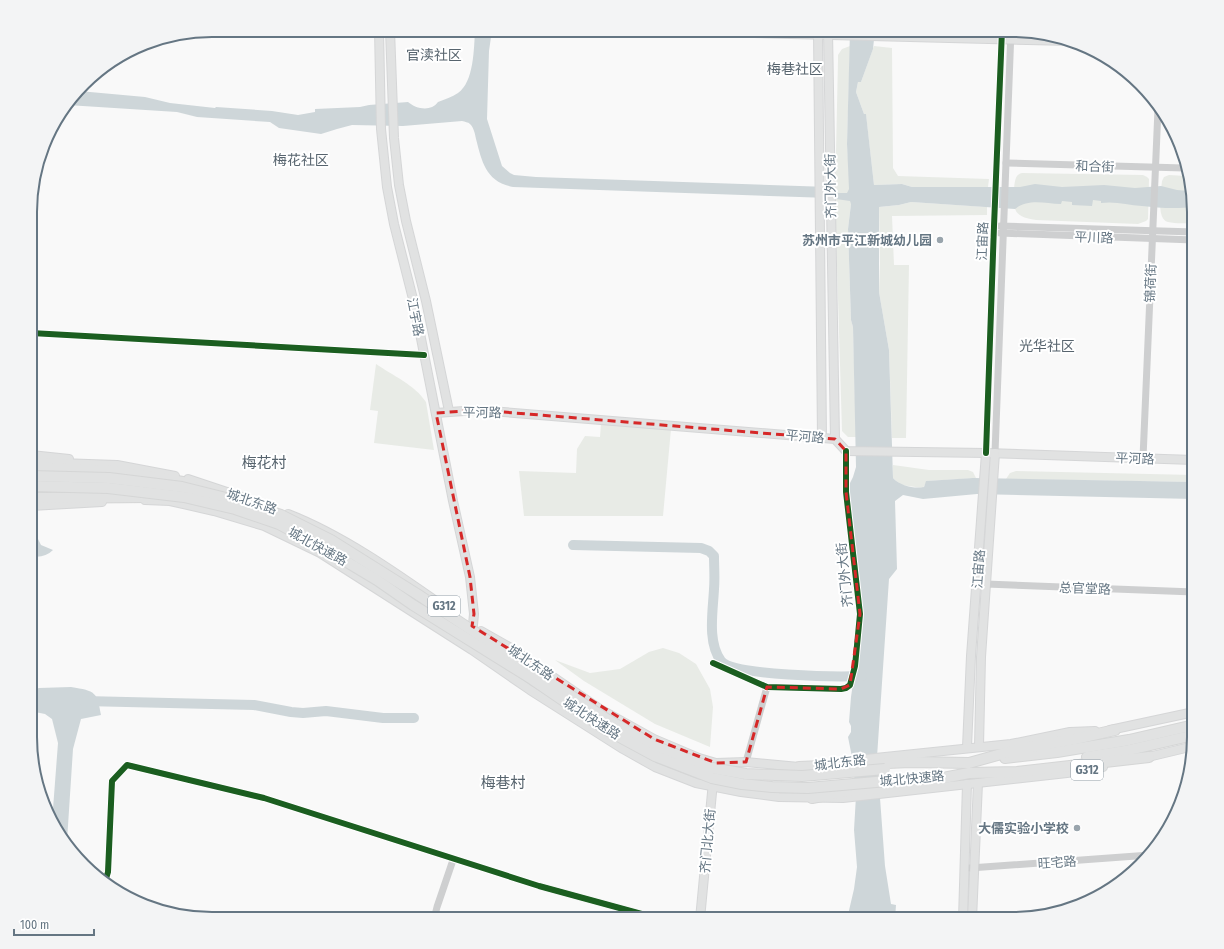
<svg xmlns="http://www.w3.org/2000/svg" width="1224" height="949" viewBox="0 0 1224 949" font-family="'Fira Sans Condensed','Noto Sans SC',sans-serif">
	<rect width="100%" height="100%" fill="#f9f9f9"/>
	<!-- green -->
	<g fill="#e8ebe6">
		<polygon points="850,46 847,144 851,204 848,229 851,320 853,327 856,437 848,437 842,431 835,198 838,60 838,55 842,49"/>
		<polygon points="874,46 892,48 893,168 898,176 989,179 988,187 912,187 902,184 874,185 866,115 864,114 856,92 858,82 861,82"/>
		<path d="M1022,173L1143,175L1147,177L1149,179L1148,219L1146,221L1138,224L1036,220C1029,219 1019,217 1016,211C1013,206 1013,181 1017,176C1019,174 1019,174 1022,173Z"/>
		<path d="M1169,175L1186,176L1194,212V224C1186,223 1176,224 1168,222C1156,219 1161,191 1162,181L1164,177Z"/>
		<polygon points="911,202 987,207 987,215 892,216 894,265 909,265 906,438 892,438 889,350 879,292 880,264 879,207 899,205"/>
		<path d="M376,364C392,375 415,385 426,402L434,450L374,443L378,411L370,410Z"/>
		<polygon points="601,424 671,429 663,516 524,516 519,471 576,473 577,449 585,436 600,437"/>
		<polygon points="893,465 929,470 968,470 973,472 976,478 927,481 923,488 901,485 893,478"/>
		<polygon points="1016,471 1194,475 1194,482 1006,479 1010,473"/>
		<polygon points="663,648 679,653 696,664 710,689 713,707 710,747 655,724 584,681 555,660 590,673 620,669 649,652"/>
	</g>
	<!-- water -->
	<g fill="#ced6d9">
		<path d="M475,30H492L489,51L487,119L502,166L510,173L514,175L536,177L829,187V193H847L849,189L847,144L850,30H875L873,49L861,82H858L856,92L864,114H866L874,185L902,184L912,187H1020L1035,184L1062,187L1104,185L1135,188L1161,186L1177,190L1189,191L1193,207C1177,209 1158,208 1142,206C1128,205 1115,201 1101,203V201L1093,200L1092,206L1072,205V202L1062,201L1061,204C1045,204 1029,198 1015,209L911,202L899,205L879,207V292L889,350L893,478C900,486 915,489 924,487L926,481L973,478L1194,482V499L977,494L923,499L903,495L895,501L897,569L889,579L877,757L885,866L891,904L896,905L895,919H847L854,889L857,867L854,830L856,796L853,762L848,737L851,732V726L849,722L851,697L854,676L857,673L858,670L862,609L855,553L849,485L853,477L856,467L853,327L851,320L848,229L851,204L850,201L829,198L513,187C486,182 482,162 476,139C475,134 474,128 470,124C468,122 465,122 462,121L403,126L352,125L337,129L321,134L279,128L270,122L197,117L177,112L67,105L79,91L145,97L170,103L215,108L216,107L272,111L298,115L315,112V109L360,107L369,105L408,102C416,109 431,112 438,102C445,99 452,97 458,93C474,82 474,48 475,30Z"/>
		<path d="M31,539H38L41,545L53,550C47,556 39,558 31,556Z"/>
		<path d="M71,687C96,691 97,692 101,715L81,719L73,749L67,841L52,822L58,743L52,719L45,714L30,711L31,691L39,688Z"/>
	</g>
	<g fill="none" stroke-linecap="round" stroke-linejoin="round">
		<!-- river -->
		<g stroke="#ced6d9" stroke-width="10">
			<path d="M573,545L701,548L709,551L714,556C714,567 715,578 714,589C713,611 707,642 721,661C734,676 840,677 862,676"/>
			<polyline points="84,701 254,705 291,712 303,713 326,711 383,718 414,718"/>
		</g>
		<defs>
			<g id="major">
				<polyline points="379,30 381,129 387,187 394,224 414,303 453,501 470,577 474,614 472,635"/>
				<polyline points="390,30 394,138 399,185 406,221 426,301 449,411"/>
				<polyline points="631,30 1071,41"/>
				<polyline points="818,31 822,438"/>
				<polyline points="828,31 835,439"/>
				<polyline points="436,413 478,410 835,439 846,451 986,453 1194,460"/>
				<polyline points="31,455 69,459"/>
				<polyline points="31,462 117,465 175,476"/>
				<polyline points="188,479 245,498"/>
				<polyline points="145,500 170,501 214,511 264,526 320,553 472,650 530,690 623,749 655,767 696,783 741,792 779,797 843,798 1067,773 1103,767"/>
				<polyline points="31,506 102,502"/>
				<path d="M288,514C342,535 396,573 443,606"/>
				<polyline points="481,631 511,648 600,709 654,739 699,758 716,763 746,762 799,767 805,766"/>
				<polyline points="1110,730 1194,712"/>
				<polyline points="979,746 981,657 995,453"/>
				<polyline points="967,747 971,656 986,453"/>
				<polyline points="1144,758 1194,746"/>
				<polyline points="856,760 1011,744 1070,732 1095,731"/>
				<polyline points="700,919 713,782"/>
				<polyline points="963,919 967,784"/>
				<polyline points="972,919 978,783"/>
			</g>
			<g id="highway">
				<polyline points="31,467 113,471 183,482 193,485"/>
				<polyline points="31,498 151,497"/>
				<polyline points="1087,757 1125,751 1194,735"/>
				<polyline points="1005,758 1057,752 1129,740 1194,725"/>
				<polyline points="799,767 910,762 969,763 1019,749 1075,739 1115,730"/>
				<polyline points="812,798 847,791 902,786 969,773 1017,772 1149,757"/>
			</g>
		</defs>
		<!-- major casing -->
		<use href="#major" stroke="#d5d6d7" stroke-width="10"/>
		<!-- highway casing -->
		<use href="#highway" stroke="#d5d6d6" stroke-width="12"/>
		<!-- minor -->
		<g stroke="#cecfd0" stroke-width="7">
			<polyline points="1006,163 1184,168"/>
			<polyline points="1000,226 1194,232"/>
			<polyline points="1000,233 1194,240"/>
			<polyline points="31,333 424,355"/>
			<polyline points="986,453 994,226 1002,30"/>
			<polyline points="995,453 1011,30"/>
			<polyline points="1143,458 1158,109"/>
			<polyline points="977,585 986,584 1194,592"/>
			<polyline points="713,663 767,687 841,689 846,688 850,685 855,666 860,614 846,492 846,451"/>
			<polyline points="746,762 767,687"/>
			<polyline points="970,868 1150,855"/>
			<polyline points="105,882 108,872 112,781 127,765 264,798 539,886 660,919"/>
			<polyline points="434,919 437,907 453,860"/>
		</g>
		<!-- major -->
		<use href="#major" stroke="#e1e2e2" stroke-width="8"/>
		<!-- highway -->
		<use href="#highway" stroke="#e1e2e2" stroke-width="10"/>
		<defs>
			<g id="highway-bridge">
				<polyline points="31,476 109,478 182,487 238,501 281,515 331,540 417,594 608,720 657,747 712,768 746,774 802,776 885,769"/>
				<polyline points="31,486 108,488 184,497 235,509 279,524 327,550 377,580 413,605 532,679 605,729 655,756 712,778 742,784 772,787 808,788 887,781"/>
			</g>
		</defs>
		<!-- highway-bridge casing -->
		<use href="#highway-bridge" stroke="#d5d6d6" stroke-width="12" stroke-linecap="butt"/>
		<!-- highway-bridge -->
		<use href="#highway-bridge" stroke="#e1e2e2" stroke-width="10"/>
		<defs>
			<g id="cycleway">
				<polyline points="31,333 424,355"/>
				<polyline points="986,453 994,226 1002,30"/>
				<polyline points="713,663 767,687 841,689 846,688 850,685 855,666 860,614 846,492 846,451"/>
				<polyline points="105,882 108,872 112,781 127,765 264,798 539,886 660,919"/>
			</g>
		</defs>
		<!-- cycleway casing -->
		<use href="#cycleway" stroke="#fff" stroke-width="8"/>
		<!-- cycleway -->
		<use href="#cycleway" stroke="#1b5e20" stroke-width="6"/>
	</g>
	<!-- marked area -->
	<path fill="none" stroke="#d62828" stroke-width="3" stroke-dasharray="8 5" stroke-linejoin="round" d="M478,410L835,439L846,451V492L860,614L850,685L841,689L767,687L746,762L716,763L654,739L472,626L474,614L470,577L436,413Z"/>
	<!-- markers -->
	<g fill="#99a4ac" stroke="#fff" stroke-width="1.5">
		<circle cx="940" cy="240" r="4"/>
		<circle cx="1077" cy="828" r="4"/>
	</g>
	<g text-anchor="middle" stroke-width="4" stroke-linejoin="round" paint-order="stroke">
		<!-- shield labels -->
		<g fill="#fff" stroke="#939fa8" stroke-width="1">
			<rect x="428" y="596" width="32" height="20" rx="3"/>
			<rect x="1071" y="760" width="32" height="20" rx="3"/>
		</g>
		<g font-size="12" font-weight="bold" fill="#657683">
			<text x="444" y="610">G312</text>
			<text x="1087" y="774">G312</text>
		</g>
		<!-- street labels -->
		<g font-size="13" fill="#657683" stroke="#fff">
			<text transform="translate(1095 166) rotate(2)" y="5">和合街</text>
			<text transform="translate(830 186) rotate(-91)" y="5">齐门外大街</text>
			<text transform="translate(1094 237) rotate(2)" y="5">平川路</text>
			<text transform="translate(982 241) rotate(-88)" y="5">江宙路</text>
			<text transform="translate(1150 283) rotate(-88)" y="5">锦荷街</text>
			<text transform="translate(416 317) rotate(79)" y="5">江宇路</text>
			<text transform="translate(482 412) rotate(1)" y="5">平河路</text>
			<text transform="translate(805 436) rotate(5)" y="5">平河路</text>
			<text transform="translate(1135 458) rotate(2)" y="5">平河路</text>
			<text transform="translate(252 501) rotate(19)" y="5">城北东路</text>
			<text transform="translate(318 546) rotate(29)" y="5">城北快速路</text>
			<text transform="translate(978 569) rotate(-86)" y="5">江宙路</text>
			<text transform="translate(844 575) rotate(-96)" y="5">齐门外大街</text>
			<text transform="translate(1085 588) rotate(2)" y="5">总官堂路</text>
			<text transform="translate(531 662) rotate(34)" y="5">城北东路</text>
			<text transform="translate(592 718) rotate(33)" y="5">城北快速路</text>
			<text transform="translate(840 762) rotate(-7)" y="5">城北东路</text>
			<text transform="translate(912 778) rotate(-5)" y="5">城北快速路</text>
			<text transform="translate(707 841) rotate(-85)" y="5">齐门北大街</text>
			<text transform="translate(1057 862) rotate(-4)" y="5">旺宅路</text>
		</g>
		<!-- poi labels -->
		<g font-size="13" font-weight="bold" fill="#657683" stroke="#fff" text-anchor="end">
			<text x="932" y="245">苏州市平江新城幼儿园</text>
			<text x="1069" y="833">大儒实验小学校</text>
		</g>
		<!-- neighbourhood labels -->
		<g font-size="14" fill="#57646e" stroke="#fff">
			<text x="434" y="60">官渎社区</text>
			<text x="795" y="74">梅巷社区</text>
			<text x="301" y="165">梅花社区</text>
			<text x="1047" y="351">光华社区</text>
		</g>
		<!-- quarter labels -->
		<g font-size="15" fill="#57646e" stroke="#fff">
			<text x="264" y="468">梅花村</text>
			<text x="503" y="788">梅巷村</text>
		</g>
	</g>
	<!-- crop -->
	<path d="M0 0H1224V949H0ZM212 37H1012A175 175 0 0 1 1187 212V737A175 175 0 0 1 1012 912H212A175 175 0 0 1 37 737V212A175 175 0 0 1 212 37Z" fill="#f3f4f5" fill-rule="evenodd"/>
	<path fill="none" stroke="#657683" stroke-width="2" d="M212 37H1012A175 175 0 0 1 1187 212V737A175 175 0 0 1 1012 912H212A175 175 0 0 1 37 737V212A175 175 0 0 1 212 37Z"/>
	<!-- scale -->
	<path d="M14 929v6h80v-6" fill="none" stroke="#657683" stroke-width="2"/>
	<text x="20" y="929" font-size="12" fill="#657683" stroke="#ffffff" stroke-width="3" paint-order="stroke">100 m</text>
</svg>
